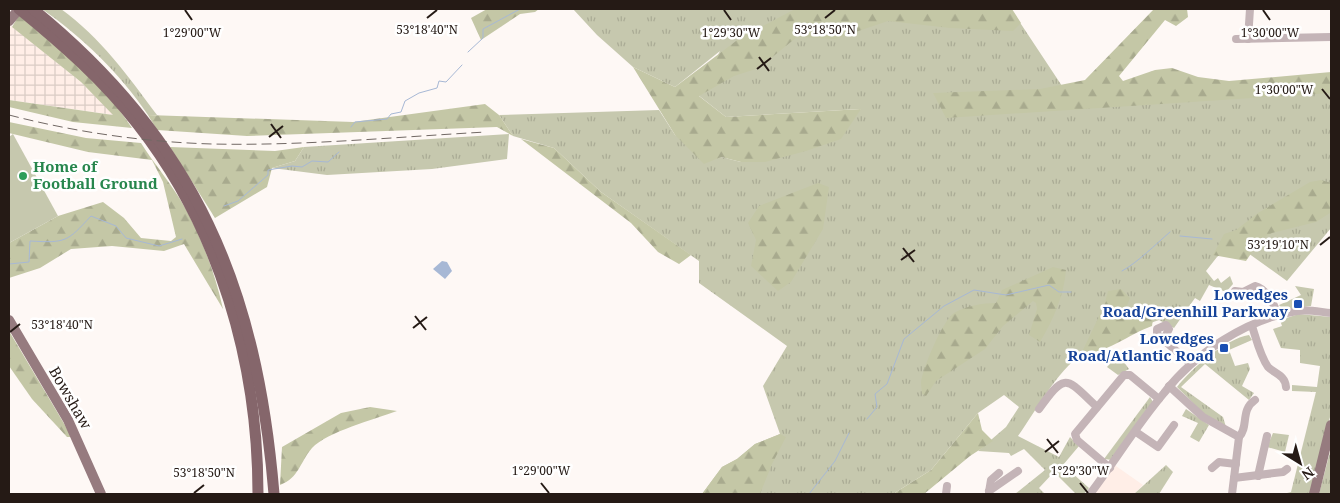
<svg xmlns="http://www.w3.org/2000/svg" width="1340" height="503" viewBox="0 0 1340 503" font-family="'Noto Serif',serif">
	<defs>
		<pattern id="industrial-grid" width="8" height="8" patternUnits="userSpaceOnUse" patternTransform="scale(1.25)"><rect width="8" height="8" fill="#ffeee7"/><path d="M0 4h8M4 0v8" fill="none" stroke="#daccc5"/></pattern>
		<pattern id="grass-tufts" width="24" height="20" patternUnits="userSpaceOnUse" patternTransform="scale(1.25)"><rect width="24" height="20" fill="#c6c8ae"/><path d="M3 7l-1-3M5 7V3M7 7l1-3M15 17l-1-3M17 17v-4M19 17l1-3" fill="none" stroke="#aaab95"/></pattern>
		<pattern id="forest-firs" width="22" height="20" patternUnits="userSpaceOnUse" patternTransform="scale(1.25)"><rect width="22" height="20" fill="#c4c7a6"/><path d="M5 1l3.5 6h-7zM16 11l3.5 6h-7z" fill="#a8aa8e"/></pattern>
	</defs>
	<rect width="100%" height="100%" fill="#fef8f5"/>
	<!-- built -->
	<polygon fill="#ffeee7" points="1113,464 1143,485 1134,494 1090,494"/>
	<!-- industrial -->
	<polygon fill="url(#industrial-grid)" points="9,24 81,82 114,115 9,100"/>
	<!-- grass -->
	<g fill="url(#grass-tufts)">
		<path d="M42,9H61C101,38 128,76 157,115H148C119,72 83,38 42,9Z"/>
		<path d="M573,9H1011L1066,92L1331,87V228L1287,281L1234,243L1217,257L1206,271L1214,281L1218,278L1221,283L1230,276L1233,284L1226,292L1209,285L1200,301L1195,298L1174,328L1159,320C1137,328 1101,340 1082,354C1057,371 1036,411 1018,436L1059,457L1070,437L1079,446L1063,465L1089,488L1084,494H1076L1054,472L1039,488L1045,494H1015L1045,470L1024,449L1011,456L1009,453L978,451L1006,427L1019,407L1004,395L978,413L931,470L893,494H702L722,467L737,459L755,444L780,434L763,386L787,346L699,283V261L601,192L554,148L513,136L499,115L659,110L675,135L721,157L741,162L861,109L726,117L698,95L720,51L675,87L633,67L597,35Z"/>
		<polygon points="509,134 507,159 432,169 327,175 272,168 295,161 304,147"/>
		<polygon points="1295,286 1314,289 1311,306 1283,310 1279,305 1301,295"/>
		<polygon points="1299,314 1331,317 1331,413 1311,494 1283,494 1291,492 1316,392 1292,391 1292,385 1317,387 1320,366 1300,363 1300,350 1281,348 1273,329 1282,326 1280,320"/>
		<path d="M1249,335L1252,340L1229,350L1235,366L1248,363L1250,369L1242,386L1254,393L1249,400L1205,364L1181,387L1223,417L1226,427L1205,415L1177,387C1192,368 1225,339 1249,335Z"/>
		<polygon points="1118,354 1129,369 1118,375 1107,367"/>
		<polygon points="1150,397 1153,402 1112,460 1104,459"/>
		<polygon points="1186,409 1209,425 1199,442 1190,437 1198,423 1182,416"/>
		<polygon points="1273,433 1289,435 1285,452 1267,447"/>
		<polygon points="1331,448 1330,494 1319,494"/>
		<polygon points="1166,465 1173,472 1159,494 1134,494"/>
	</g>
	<!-- forest -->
	<g fill="url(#forest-firs)">
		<polygon points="487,9 539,9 535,12 520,14 481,40 471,18"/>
		<polygon points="795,9 1012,9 1021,23 1013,31 950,28 888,21 835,39 797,37 759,68 734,76 699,96 726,117 861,109 841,139 806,151 765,162 741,162 721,157 704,164 675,135 633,67 675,87 740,38"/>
		<polygon points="1154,9 1187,9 1188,17 1176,26 1165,20 1119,76 1123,81 1155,70 1172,68 1198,77 1229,81 1331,72 1331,93 946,118 933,93 1040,89 1085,80"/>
		<path d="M19,15C60,49 103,83 132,128L73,122L9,107V100L113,115L81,82L12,27Z"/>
		<polygon points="485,104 499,115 513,136 497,127 247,136 157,130 148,115 353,122"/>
		<path d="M9,122L86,138L141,143C154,164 171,183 184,206C202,238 215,273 223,309L184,244L164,251L112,246L71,249L40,268L9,278V243L58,216L103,202L124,218L141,238L171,241L176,237L163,182L152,160L88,152L13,134L9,133Z"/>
		<polygon points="521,139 554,148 601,192 691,255 679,264 658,252 631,223"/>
		<polygon points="170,147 275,151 304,147 295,161 272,168 267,187 215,218"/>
		<polygon points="1321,180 1331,183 1330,213 1316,222 1272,233 1261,239 1246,261 1213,255 1224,234 1236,230 1258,213 1310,182"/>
		<polygon points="818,183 829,187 823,229 791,282 778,291 751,266 756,240 748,223 759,206"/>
		<path d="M1053,267L1066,270C1064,296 1053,320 1040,342L1029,335L1037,309L1036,303L1033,301L1003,326L985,349L936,381L926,396L922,394C922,391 921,386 921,383C922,369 943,320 954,313C966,306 982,303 996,303L1002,290Z"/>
		<path d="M1121,289L1130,298L1126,308L1142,318L1153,319L1152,326C1129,334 1106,354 1081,354L1104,306L1108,291Z"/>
		<polygon points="9,331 72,437 67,437 32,399 9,366"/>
		<path d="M370,407L397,411C375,419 327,432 312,448C300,462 299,478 280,485L282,447L341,413Z"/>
		<polygon points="978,413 982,430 993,441 970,456 924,494 893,494 931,470"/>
		<polygon points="780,434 786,437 772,464 760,494 702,494 722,467 737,459 755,444"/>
	</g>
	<!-- park -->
	<polygon fill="#c6c8ae" points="13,134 58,216 9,243 9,137"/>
	<!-- water -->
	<polygon fill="#a7b8d5" points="442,261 447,262 452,271 445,279 433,269"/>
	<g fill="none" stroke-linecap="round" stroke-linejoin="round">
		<!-- stream -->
		<g stroke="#a7b8d5" stroke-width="1">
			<polyline points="468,52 483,38 483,29 520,9"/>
			<polyline points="351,127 355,122 387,119 391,114 401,112 405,101 419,93 437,88 439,81 446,82 462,65"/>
			<polyline points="224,206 238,201 268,175 268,170 292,166 302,167 312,161 328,162 339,152"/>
			<polyline points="1180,236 1212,239"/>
			<path d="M9,264L29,262L30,241C66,243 67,242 91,216L116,226L126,238L159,246L182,239"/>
			<path d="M1122,271C1137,263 1156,244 1170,232"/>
			<polyline points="867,419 877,407 875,394 887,384 904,339 944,306 974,290 1006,295 1049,285 1059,292 1071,292"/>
			<polyline points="809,494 835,461 849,433"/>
		</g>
		<!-- minor -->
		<g stroke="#c4b4b7" stroke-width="8">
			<polyline points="1236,39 1331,37"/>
			<polyline points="1248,39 1250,9"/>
			<path d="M1235,291L1243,292L1255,286C1265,288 1276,305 1277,316"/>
			<path d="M1252,326C1256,338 1260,356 1268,367C1275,374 1285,375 1286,387"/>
			<polyline points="1163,341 1169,329 1166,325 1157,329 1157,334 1191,364"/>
			<polyline points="1169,386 1203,417 1239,437 1232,494"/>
			<path d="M1039,409C1066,371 1066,378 1097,407"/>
			<polyline points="1136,432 1158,447 1174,425"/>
			<path d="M1239,437C1249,427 1240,410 1255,400"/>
			<polyline points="1110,468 1077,440 1075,434 1124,375 1130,375 1159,399"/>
			<polyline points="1212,468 1219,462 1236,464"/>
			<polyline points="1258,476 1267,436"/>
			<polyline points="1234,478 1283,472 1287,469"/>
			<polyline points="989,491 1018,471"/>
			<polyline points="989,492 991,480 999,473"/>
			<polyline points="946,494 947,486"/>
			<path d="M1090,494C1115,461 1137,425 1164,393C1195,353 1247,319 1297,311C1308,309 1320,312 1331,313"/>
		</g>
		<!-- major -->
		<g stroke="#967b7f" stroke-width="10">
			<polyline points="9,21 19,9"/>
			<polyline points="9,320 68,420 101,494"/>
			<polyline points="1314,494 1331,425"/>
		</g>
		<!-- highway -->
		<g stroke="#85666b" stroke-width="11">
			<path d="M19,9C62,44 104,81 138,125C220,230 258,363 258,494"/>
			<path d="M33,9C196,141 257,288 274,494"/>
		</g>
		<!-- rail -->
		<path stroke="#716864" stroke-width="1" stroke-dasharray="10 5" stroke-linecap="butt" d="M9,115C75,132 143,142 212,144C303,146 395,137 486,132"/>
	</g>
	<!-- ticks -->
	<path fill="none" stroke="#251a15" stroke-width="2" d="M185,10L192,20M724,10L731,20M1263,10L1270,20M427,18L437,10M825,18L835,10M759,57L769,71M757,69L771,58M1322,89L1330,99M271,124L281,138M269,137L283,126M1320,245L1330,237M903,248L914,262M901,260L915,250M415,316L426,330M413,328L427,317M10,332L20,324M1047,439L1058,453M1045,452L1059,441M541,483L549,493M1080,483L1088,493M194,493L204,485"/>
	<!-- markers -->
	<circle fill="#2e9e5b" stroke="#fff" stroke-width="2" cx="23" cy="176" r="5"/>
	<g fill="#1a4fb4" stroke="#fff" stroke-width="2">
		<rect x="1293" y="299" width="10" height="10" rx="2.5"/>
		<rect x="1219" y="343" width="10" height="10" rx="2.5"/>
	</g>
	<g text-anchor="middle" stroke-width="5" stroke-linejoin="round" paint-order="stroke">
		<!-- leisure labels -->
		<g font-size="15" font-weight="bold" fill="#27864d" stroke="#fff" text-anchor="start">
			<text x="33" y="172">Home of<tspan x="33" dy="17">Football Ground</tspan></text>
		</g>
		<!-- transit labels -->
		<g font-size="15" font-weight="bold" fill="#164399" stroke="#fff" text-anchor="end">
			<text x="1288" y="300">Lowedges<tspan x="1288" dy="17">Road/Greenhill Parkway</tspan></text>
			<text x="1214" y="344">Lowedges<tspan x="1214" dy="17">Road/Atlantic Road</tspan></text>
		</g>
		<!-- street labels -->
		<g font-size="15" fill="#251a15" stroke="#fff">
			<text transform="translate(70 398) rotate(60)" y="5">Bowshaw</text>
		</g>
	</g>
	<g font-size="12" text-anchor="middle" fill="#251a15" stroke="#fff" stroke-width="5" stroke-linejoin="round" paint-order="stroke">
		<text x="427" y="34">53°18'40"N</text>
		<text x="825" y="34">53°18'50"N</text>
		<text x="192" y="37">1°29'00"W</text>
		<text x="731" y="37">1°29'30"W</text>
		<text x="1270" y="37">1°30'00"W</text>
		<text x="1284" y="94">1°30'00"W</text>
		<text x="1278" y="249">53°19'10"N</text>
		<text x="62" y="329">53°18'40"N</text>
		<text x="541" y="475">1°29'00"W</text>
		<text x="1080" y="475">1°29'30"W</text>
		<text x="204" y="477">53°18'50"N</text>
	</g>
	<!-- border -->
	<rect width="1340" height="503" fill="none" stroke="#251a15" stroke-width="20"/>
	<!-- north arrow -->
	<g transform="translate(1300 463) rotate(143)" stroke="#ffffff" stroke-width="4" paint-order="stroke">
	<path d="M0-4L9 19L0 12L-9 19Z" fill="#251a15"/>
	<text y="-8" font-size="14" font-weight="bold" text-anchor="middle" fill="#251a15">N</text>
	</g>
</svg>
